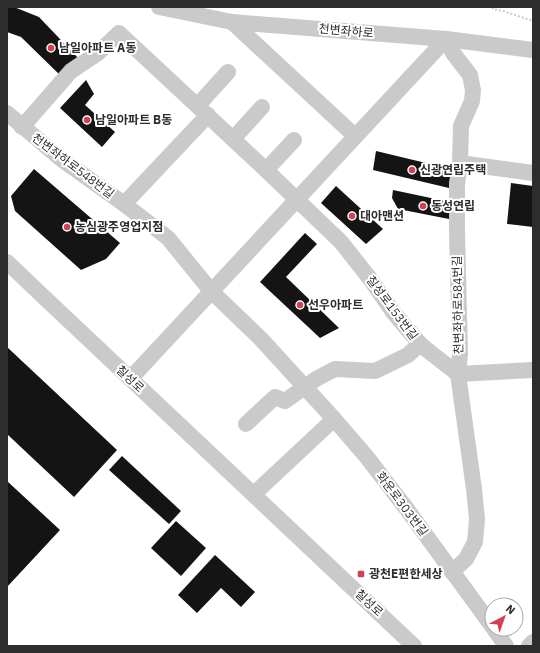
<svg xmlns="http://www.w3.org/2000/svg" width="540" height="653" viewBox="0 0 540 653" font-family="'IBM Plex Sans','Noto Sans KR',sans-serif">
	<rect width="100%" height="100%" fill="#fff"/>
	<!-- building -->
	<g fill="#141414">
		<polygon points="7,7 14,7 39,17 79,59 62,77 21,37 7,32"/>
		<polygon points="86,80 94,94 85,105 115,132 102,147 60,108"/>
		<polygon points="376,151 451,169 449,188 373,170"/>
		<polygon points="34,169 120,243 106,259 81,270 15,211 11,196"/>
		<polygon points="511,183 533,186 533,227 507,224"/>
		<polygon points="336,186 383,229 366,244 321,203"/>
		<polygon points="393,190 450,202 449,219 398,209 392,198"/>
		<polygon points="305,233 317,244 286,277 339,328 320,338 260,282"/>
		<polygon points="7,347 117,450 74,497 7,434"/>
		<polygon points="122,456 181,511 169,524 109,470"/>
		<polygon points="7,481 60,530 7,587"/>
		<polygon points="176,521 206,548 181,576 151,548"/>
		<polygon points="215,555 255,592 241,607 221,588 197,613 178,595"/>
	</g>
	<g fill="none" stroke-linecap="round" stroke-linejoin="round">
		<!-- path -->
		<polyline stroke="#cacaca" stroke-width="2" stroke-dasharray="2 2" stroke-linecap="butt" points="493,7 493,9 503,11 533,21"/>
		<!-- minor -->
		<g stroke="#cacaca" stroke-width="16">
			<polyline points="159,7 232,22 446,39 533,50"/>
			<polyline points="232,22 355,136"/>
			<polyline points="198,105 228,72"/>
			<polyline points="7,113 61,159 124,204 168,238 211,291 261,339 334,419 366,456 406,508 492,626"/>
			<polyline points="22,127 71,71 98,53 119,33 266,170 341,242 371,280 393,312 420,344 431,353 458,374 533,370"/>
			<polyline points="233,139 262,107"/>
			<polyline points="460,163 533,173"/>
			<polyline points="266,170 294,140"/>
			<polyline points="124,204 208,115"/>
			<path d="M7,262C142,391 279,518 414,646"/>
			<polyline points="130,379 446,39 453,53 470,75 473,90 472,101 461,126 460,163 457,184 457,231 460,354 458,374 474,489 477,519 475,542 466,559 452,572"/>
			<polyline points="246,424 275,397 285,401 316,379 335,369 375,371 408,355 420,344"/>
			<polyline points="254,494 334,419"/>
			<polyline points="494,629 506,646"/>
			<polyline points="529,646 533,642"/>
		</g>
	</g>
	<!-- markers -->
	<g fill="#d33f54" stroke="#fff" stroke-width="1.5">
		<circle cx="51" cy="48" r="4"/>
		<circle cx="87" cy="120" r="4"/>
		<circle cx="412" cy="170" r="4"/>
		<circle cx="423" cy="206" r="4"/>
		<circle cx="352" cy="216" r="4"/>
		<circle cx="67" cy="227" r="4"/>
		<circle cx="300" cy="305" r="4"/>
		<rect x="357" y="570" width="8" height="8" rx="2"/>
	</g>
	<g text-anchor="middle" stroke-width="4" stroke-linejoin="round" paint-order="stroke">
		<!-- street labels -->
		<g font-size="12" fill="#2d2d2d" stroke="#fff">
			<text transform="translate(346 31) rotate(5)" y="4">천변좌하로</text>
			<text transform="translate(73 166) rotate(37)" y="4">천변좌하로548번길</text>
			<text transform="translate(458 305) rotate(-91)" y="4">천변좌하로584번길</text>
			<text transform="translate(392 308) rotate(53)" y="4">칠성로153번길</text>
			<text transform="translate(130 379) rotate(43)" y="4">칠성로</text>
			<text transform="translate(402 504) rotate(53)" y="4">화운로303번길</text>
			<text transform="translate(369 603) rotate(43)" y="4">칠성로</text>
		</g>
		<!-- poi labels -->
		<g font-size="12" font-weight="bold" fill="#2d2d2d" stroke="#fff" text-anchor="start">
			<text x="59" y="52">남일아파트 A동</text>
			<text x="95" y="124">남일아파트 B동</text>
			<text x="420" y="174">신광연립주택</text>
			<text x="431" y="210">동성연립</text>
			<text x="360" y="220">대아맨션</text>
			<text x="75" y="231">농심광주영업지점</text>
			<text x="308" y="309">선우아파트</text>
			<text x="369" y="578">광천E편한세상</text>
		</g>
	</g>
	<!-- border -->
	<rect width="540" height="653" fill="none" stroke="#2d2d2d" stroke-width="16"/>
	<!-- north arrow -->
	<g transform="translate(504 617) rotate(41)"><circle r="19" fill="#ffffff" stroke="#ababab"/>
	<path d="M0-3L7 15L0 10L-7 15Z" fill="#d33f54"/>
	<text y="-6" font-size="11" font-weight="bold" text-anchor="middle" fill="#2d2d2d">N</text>
	</g>
</svg>
